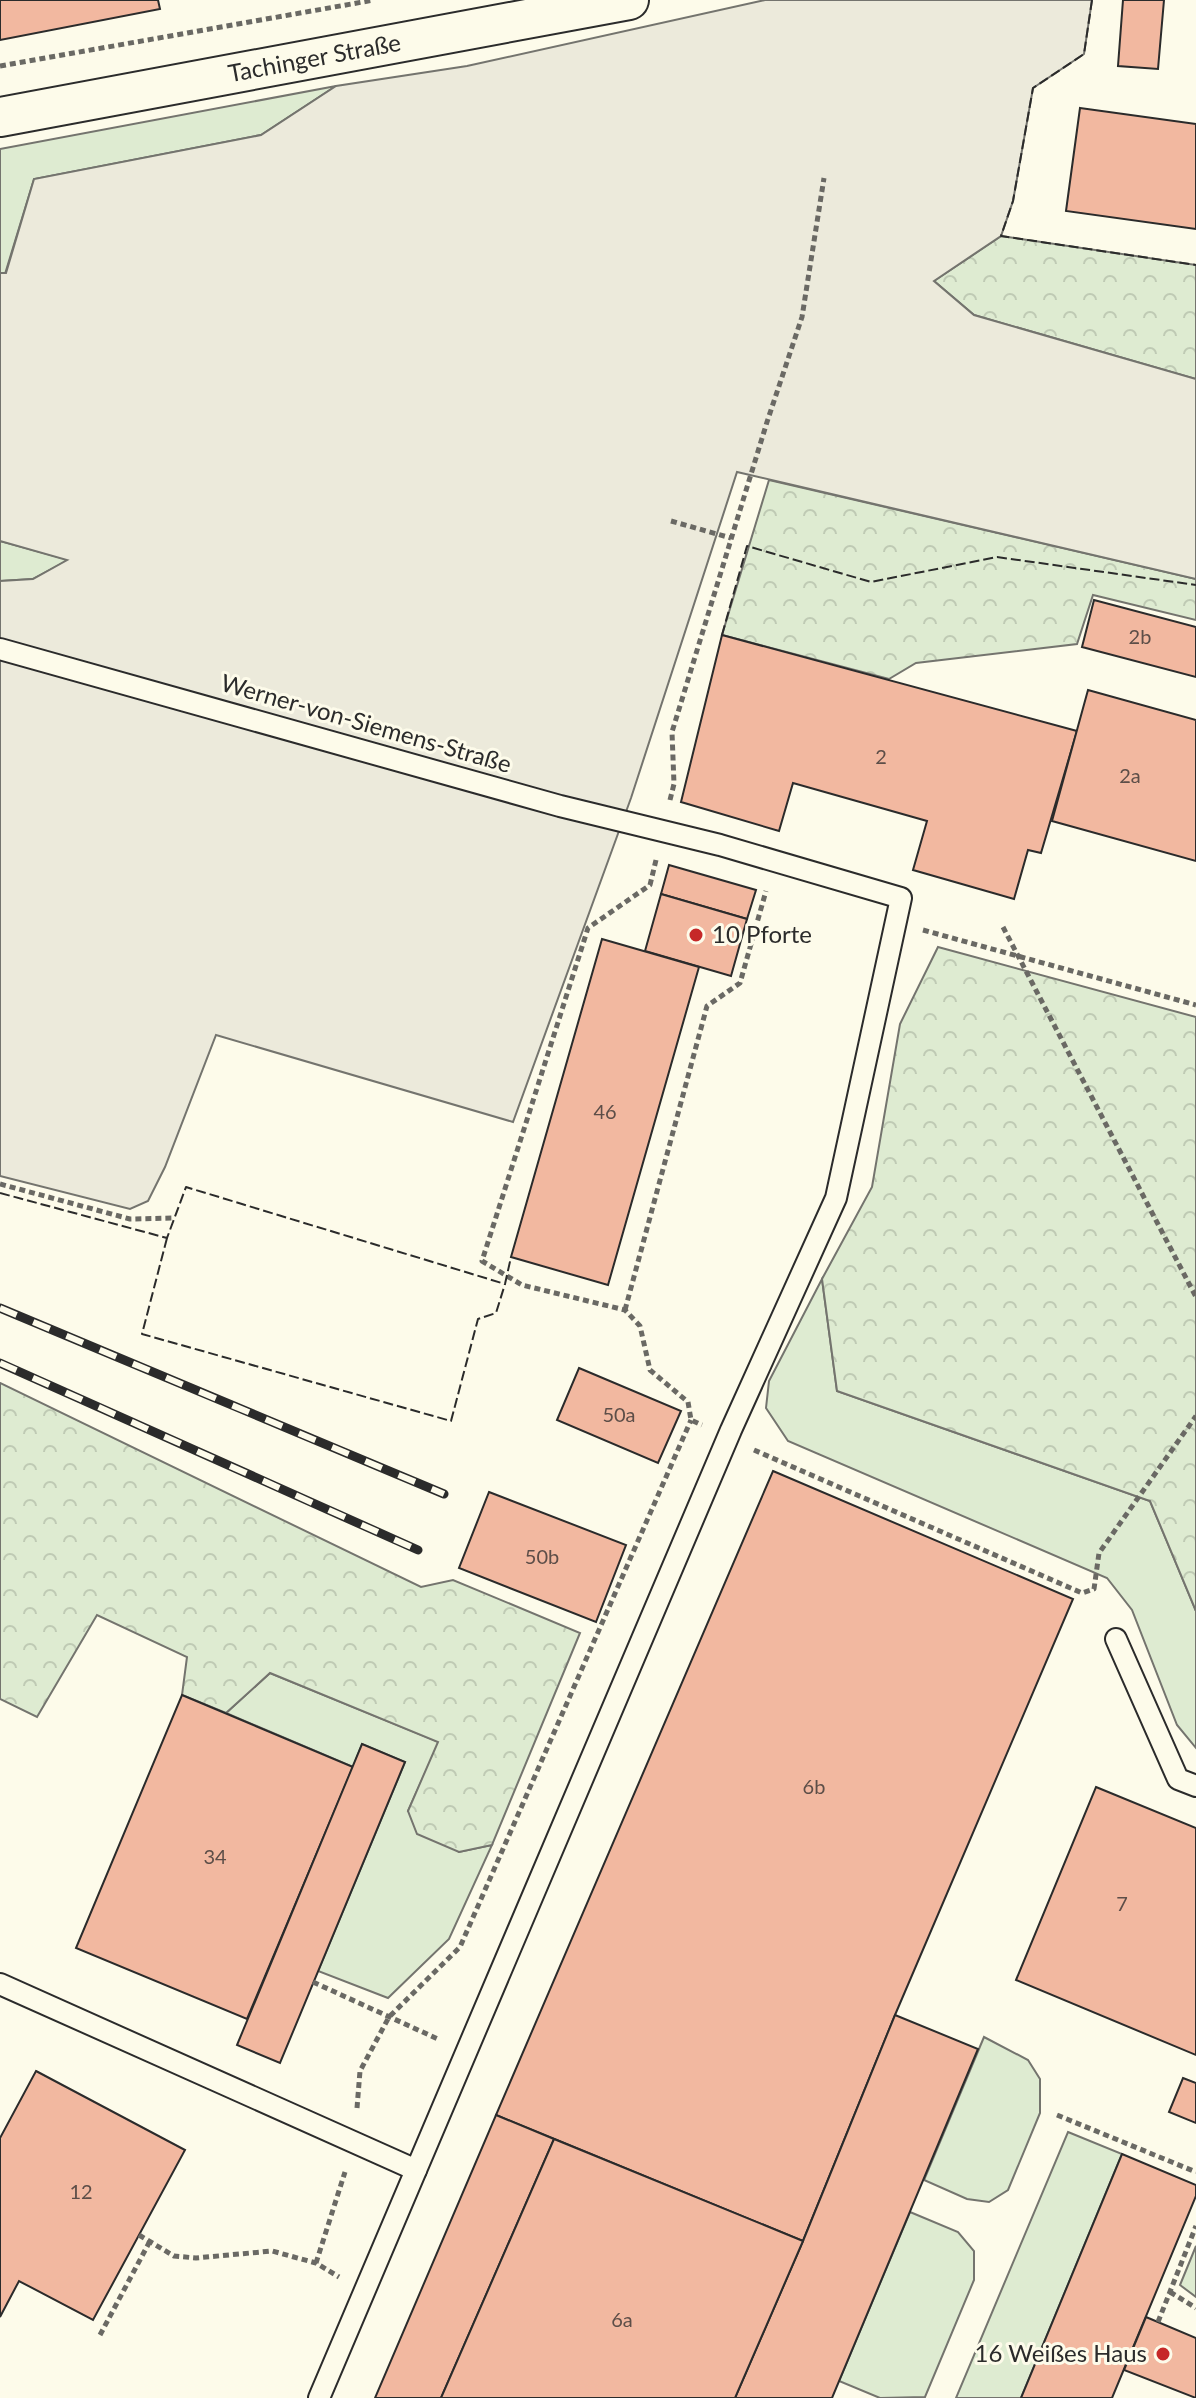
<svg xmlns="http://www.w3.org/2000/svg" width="1196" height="2398" viewBox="0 0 1196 2398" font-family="Lato,sans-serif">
	<defs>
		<pattern id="forest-crowns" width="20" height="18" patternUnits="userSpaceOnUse" patternTransform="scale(2)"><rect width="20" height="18" fill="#deebd1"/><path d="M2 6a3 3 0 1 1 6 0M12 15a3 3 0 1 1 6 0" fill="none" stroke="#bfcab4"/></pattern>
	</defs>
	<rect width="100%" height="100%" fill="#fdfbea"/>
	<!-- green -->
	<g fill="#deebd1" stroke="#74746e" stroke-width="2">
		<polygon points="336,86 261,135 34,179 5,274 0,273 0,149"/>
		<polygon points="0,541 69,560 33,579 0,581"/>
		<polygon points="822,1279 837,1391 1150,1501 1196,1611 1196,1748 1177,1725 1132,1610 1107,1578 788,1441 766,1408 769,1381"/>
		<polygon points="270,1673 439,1742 408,1811 459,1852 492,1845 449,1939 388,1998 318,1971 405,1762 362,1744 353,1767 226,1713"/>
		<polygon points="984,2037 1028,2060 1040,2079 1040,2113 1008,2190 989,2202 967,2199 924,2180"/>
		<polygon points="1068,2132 1122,2154 1021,2398 956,2398"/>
		<polygon points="910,2212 958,2232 974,2251 974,2280 925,2397 880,2398 839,2381"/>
		<polygon points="1196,2246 1196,2297 1180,2285"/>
	</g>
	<!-- forest -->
	<g fill="url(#forest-crowns)" stroke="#74746e" stroke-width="2">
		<polygon points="1001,236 1196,265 1196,379 974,315 934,281"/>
		<polygon points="769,480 1196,579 1196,620 1093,595 1077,644 916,663 889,679 722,635"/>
		<polygon points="938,947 1196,1017 1196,1611 1150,1501 837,1391 822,1279 872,1187 900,1024"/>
		<polygon points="0,1383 421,1587 453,1580 580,1633 492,1845 459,1852 417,1834 408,1811 438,1742 270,1673 226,1713 182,1695 187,1657 97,1615 37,1717 0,1699"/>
	</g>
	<!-- parking -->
	<polygon fill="#eceadb" stroke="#74746e" stroke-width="2" points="765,0 1092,0 1084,54 1033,88 1013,201 1001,236 934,281 974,315 1196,379 1196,579 737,472 631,798 513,1122 216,1035 165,1167 148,1201 130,1209 0,1176 0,581 33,579 67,560 0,541 0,273 6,273 34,179 261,135 336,86 467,66"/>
	<!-- building -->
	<g fill="#f2b8a0" stroke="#2b2b2b" stroke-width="2">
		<polygon points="0,0 158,0 160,9 0,40"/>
		<polygon points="1123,0 1164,0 1158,69 1118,66"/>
		<polygon points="1080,108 1196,124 1196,229 1066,211"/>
		<polygon points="1094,600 1196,627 1196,677 1082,647"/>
		<polygon points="722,635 1077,731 1041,853 1028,850 1014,899 913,870 927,821 793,783 779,831 681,802"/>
		<polygon points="1088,690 1196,720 1196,861 1052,821"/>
		<polygon points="669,865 756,890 747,919 661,894"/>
		<polygon points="661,894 747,919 731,976 645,951"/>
		<polygon points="602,939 699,967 608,1285 511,1257"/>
		<polygon points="579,1368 681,1411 658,1463 557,1420"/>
		<polygon points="773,1471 1073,1599 895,2015 803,2241 496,2115"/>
		<polygon points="489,1492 626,1545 596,1622 459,1568"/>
		<polygon points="182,1695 353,1767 247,2019 76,1948"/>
		<polygon points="362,1744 405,1762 280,2063 237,2045"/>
		<polygon points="1096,1787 1196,1828 1196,2055 1016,1980"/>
		<polygon points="895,2015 978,2049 832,2398 735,2398 803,2241"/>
		<polygon points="36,2071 185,2150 93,2320 19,2281 0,2317 0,2138"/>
		<polygon points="1183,2078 1196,2083 1196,2123 1169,2112"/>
		<polygon points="496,2115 554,2139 441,2398 375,2398"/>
		<polygon points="554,2139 803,2241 735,2398 441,2398"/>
		<polygon points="1122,2154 1196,2185 1196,2196 1112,2398 1021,2398"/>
		<polygon points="1146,2317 1196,2338 1196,2398 1124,2370"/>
	</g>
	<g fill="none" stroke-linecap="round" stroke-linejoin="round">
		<defs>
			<g id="lane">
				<polyline points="0,649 560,806 720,845 901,898 836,1198 731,1430 319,2398"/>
				<polyline points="1116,1639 1178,1779 1196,1786"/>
				<polyline points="0,1984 416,2170"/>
			</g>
			<g id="street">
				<path id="s1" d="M0,117L629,0"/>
			</g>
		</defs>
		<!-- lane casing -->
		<use href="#lane" stroke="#2b2b2b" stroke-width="24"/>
		<!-- street casing -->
		<use href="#street" stroke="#2b2b2b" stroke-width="42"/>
		<!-- path -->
		<g stroke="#6a6964" stroke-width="5" stroke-dasharray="6 4" stroke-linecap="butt">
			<polyline points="0,66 374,0"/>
			<polyline points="671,521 731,538"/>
			<polyline points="670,800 674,784 672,732 767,422 802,317 824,178"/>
			<polyline points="656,860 650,885 588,928 482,1261 522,1285 625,1310 640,1326 650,1370 688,1402 691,1420 702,1425"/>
			<polyline points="1003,927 1196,1297"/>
			<polyline points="923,930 1196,1005"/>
			<polyline points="0,1184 130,1219 174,1218"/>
			<polyline points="625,1310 707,1006 740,983 766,891"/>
			<polyline points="754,1450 1082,1593 1094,1589 1099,1553 1196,1416"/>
			<polyline points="313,1982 440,2040"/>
			<polyline points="357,2108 360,2071 389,2017 460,1947 691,1420"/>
			<polyline points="1057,2115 1196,2172"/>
			<polyline points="139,2235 174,2256 196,2258 272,2251 316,2263 339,2277"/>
			<polyline points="316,2263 345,2172"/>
			<polyline points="1170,2292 1196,2308"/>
			<polyline points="1158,2322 1196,2226"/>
			<polyline points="100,2335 150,2241"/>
		</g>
		<!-- lane -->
		<use href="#lane" stroke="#fdfbea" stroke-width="20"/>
		<!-- street -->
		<use href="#street" stroke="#fdfbea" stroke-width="38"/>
		<defs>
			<g id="rail">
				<polyline points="0,1308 444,1494"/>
				<polyline points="0,1363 418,1550"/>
			</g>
		</defs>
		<!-- rail casing -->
		<use href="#rail" stroke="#2b2b2b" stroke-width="9"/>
		<!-- rail -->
		<use href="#rail" stroke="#fdfbea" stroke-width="6" stroke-dasharray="18" stroke-linecap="butt"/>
		<!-- fence -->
		<g stroke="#2b2b2b" stroke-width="2" stroke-dasharray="10 4" stroke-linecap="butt">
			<polyline points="1092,0 1084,54 1033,88 1013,201 1001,236 1196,265"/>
			<polyline points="722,635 747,546 871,582 997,557 1196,585"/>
			<polyline points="0,1193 167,1238 186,1187 505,1284 511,1257"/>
			<polyline points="167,1238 142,1334 451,1421 478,1319 496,1313 505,1284"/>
		</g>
	</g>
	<!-- markers -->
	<g fill="#c62828" stroke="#fdfbea" stroke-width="3">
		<circle cx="696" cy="935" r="8"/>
		<circle cx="1163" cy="2354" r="8"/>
	</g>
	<g text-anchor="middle" stroke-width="6" stroke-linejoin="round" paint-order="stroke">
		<!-- number labels -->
		<g font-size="20" fill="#5d4e48">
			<text x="1140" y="644">2b</text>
			<text x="881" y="764">2</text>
			<text x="1130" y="783">2a</text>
			<text x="605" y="1119">46</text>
			<text x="619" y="1422">50a</text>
			<text x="542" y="1564">50b</text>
			<text x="814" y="1794">6b</text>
			<text x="215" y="1864">34</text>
			<text x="1122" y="1911">7</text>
			<text x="81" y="2199">12</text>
			<text x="622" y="2327">6a</text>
		</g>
		<!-- street labels -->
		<g font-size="24" fill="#2b2b2b" stroke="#fdfbea">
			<text dy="8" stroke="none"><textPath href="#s1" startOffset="320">Tachinger Straße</textPath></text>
			<text transform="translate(366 724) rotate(16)" y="8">Werner-von-Siemens-Straße</text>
		</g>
		<!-- poi labels -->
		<g font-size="24" fill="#2b2b2b" stroke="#fdfbea" text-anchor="start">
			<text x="712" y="943">10 Pforte</text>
			<text x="1147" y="2362" text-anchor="end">16 Weißes Haus</text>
		</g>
	</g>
</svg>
